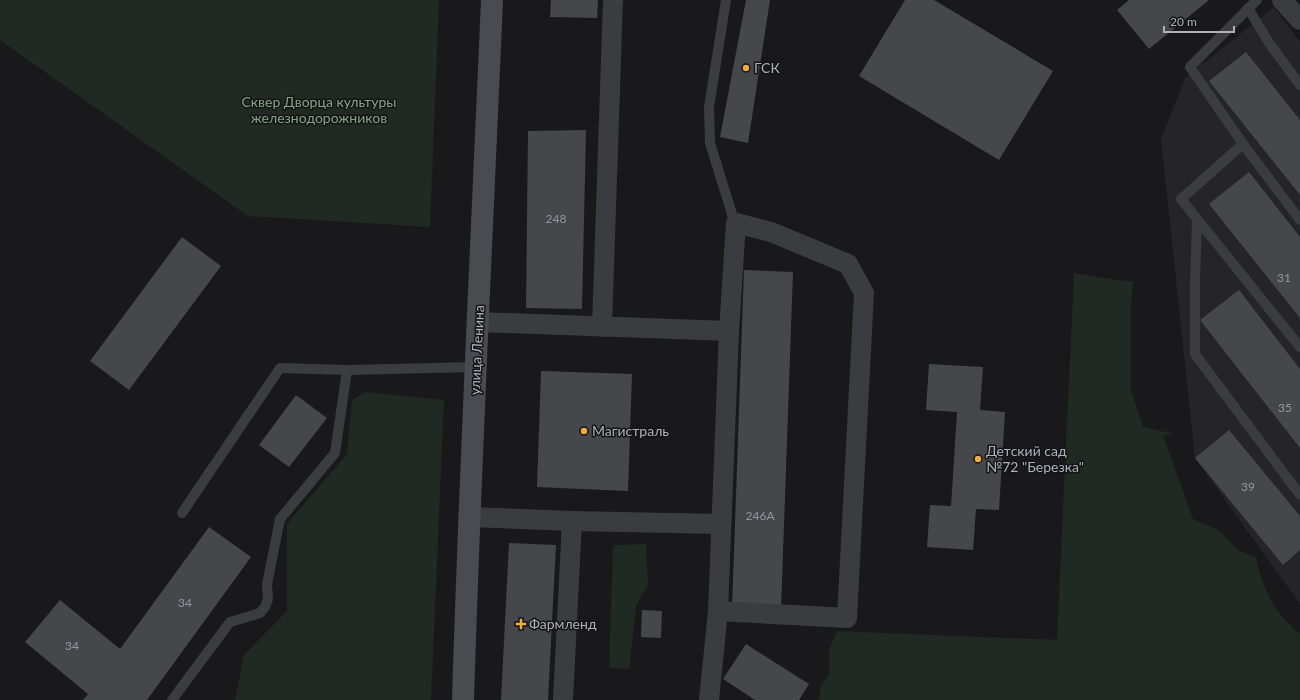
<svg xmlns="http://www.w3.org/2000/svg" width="1300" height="700" viewBox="0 0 1300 700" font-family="Lato,sans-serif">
	<rect width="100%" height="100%" fill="#19191b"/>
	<!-- built -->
	<polygon fill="#252528" points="1274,7 1300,42 1300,604 1195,458 1161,139 1185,78"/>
	<!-- green -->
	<g fill="#212a22">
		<polygon points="0,0 439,0 430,227 248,216 0,40"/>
		<path d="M1074,273L1097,277L1133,282L1131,305V391L1143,427L1175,434L1163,435L1193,519L1220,531L1238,550L1256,557C1262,587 1275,615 1300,634V700H819L821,684L829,675V651L837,631L1057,640Z"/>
		<polygon points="365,392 444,400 431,700 235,700 244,655 287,611 287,524 347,454 352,400"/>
		<polygon points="646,544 648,585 636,606 629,669 609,668 613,545"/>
	</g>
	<!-- building -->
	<g fill="#46474b">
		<polygon points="551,0 598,0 597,18 550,17"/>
		<polygon points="746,0 770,0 748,143 720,137"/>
		<polygon points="905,0 934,0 1053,71 999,160 859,76"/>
		<polygon points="1129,0 1209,0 1149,49 1117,10"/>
		<polygon points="1246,52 1300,120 1300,195 1209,81"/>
		<polygon points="586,130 582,309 526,308 528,131"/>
		<polygon points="1249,172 1300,237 1300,318 1209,204"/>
		<polygon points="182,237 221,266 129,390 90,361"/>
		<polygon points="744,270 793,272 781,609 732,608"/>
		<polygon points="1239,290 1300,369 1300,448 1200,320"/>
		<polygon points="929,364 983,367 980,410 1005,412 999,510 976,509 973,550 927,547 930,505 951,506 957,412 926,410"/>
		<polygon points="541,371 632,374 628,491 537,487"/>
		<polygon points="296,395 327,418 289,467 259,445"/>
		<polygon points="1229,430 1300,516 1300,550 1283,565 1195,458"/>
		<polygon points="209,527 251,557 147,700 83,700 88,694 25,642 60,600 120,649"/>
		<polygon points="509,543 556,545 548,700 501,700"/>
		<polygon points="642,610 662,611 661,638 641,637"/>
		<polygon points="746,644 809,684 799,700 755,700 723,679"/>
	</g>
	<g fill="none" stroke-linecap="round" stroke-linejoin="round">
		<!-- lane -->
		<g stroke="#3a3c40" stroke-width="10">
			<polyline points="726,0 709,107 710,143 736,227"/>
			<polyline points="1257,0 1190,67 1243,144 1181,199 1300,347"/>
			<polyline points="1248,8 1269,43 1300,85"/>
			<polyline points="1243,144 1300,220"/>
			<polyline points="1197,220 1195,283 1195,354 1300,495"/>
			<polyline points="182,513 280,368 347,370 476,367"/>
			<polyline points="172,700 230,622 260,613 265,607 268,599 267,584 280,519 335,453 347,370"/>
		</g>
		<!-- street -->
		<g stroke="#3a3c40" stroke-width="20">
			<polyline points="1282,0 1300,20"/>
			<polyline points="478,322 729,331 736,223 771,232 848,264 864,293 847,618 718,611 729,331"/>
			<polyline points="602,327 613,0"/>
			<polyline points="468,517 572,521 563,700"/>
			<polyline points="572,521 721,524"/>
			<polyline points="709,700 718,611"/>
		</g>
		<!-- secondary -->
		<path stroke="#484b50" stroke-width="22" d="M463,700C470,467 482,233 492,0"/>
	</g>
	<!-- markers -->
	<g fill="#eeab3f" stroke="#141416" stroke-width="1.5">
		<circle cx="746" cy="68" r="4"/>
		<circle cx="584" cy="431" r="4"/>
		<circle cx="978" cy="459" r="4"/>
		<path d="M519 618h4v4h4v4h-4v4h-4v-4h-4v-4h4z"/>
	</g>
	<g text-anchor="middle" stroke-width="3" stroke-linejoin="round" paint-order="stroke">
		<!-- number labels -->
		<g font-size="12" fill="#92969f">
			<text x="556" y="223">248</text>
			<text x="1284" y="282">31</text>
			<text x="1285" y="412">35</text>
			<text x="1248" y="491">39</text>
			<text x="760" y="520">246А</text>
			<text x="185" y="607">34</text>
			<text x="72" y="650">34</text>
		</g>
		<!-- poi labels -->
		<g font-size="14" fill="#acb1bb" stroke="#141416" text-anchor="start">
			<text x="754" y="73">ГСК</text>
			<text x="592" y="436">Магистраль</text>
			<text x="986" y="456">Детский сад<tspan x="986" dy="16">№72 "Березка"</tspan></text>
			<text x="529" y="629">Фармленд</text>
		</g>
		<!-- park labels -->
		<g font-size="14" fill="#84a584" stroke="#141416">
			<text x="319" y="107">Сквер Дворца культуры<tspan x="319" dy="16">железнодорожников</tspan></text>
		</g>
		<!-- street labels -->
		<g font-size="14" fill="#acb1bb" stroke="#141416">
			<text transform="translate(477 350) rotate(-87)" y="5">улица Ленина</text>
		</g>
	</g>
	<!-- scale -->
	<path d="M1164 26v6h70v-6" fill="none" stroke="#acb1bb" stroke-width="2"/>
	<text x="1170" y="26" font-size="12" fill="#acb1bb" stroke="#141416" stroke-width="3" paint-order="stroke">20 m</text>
</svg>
